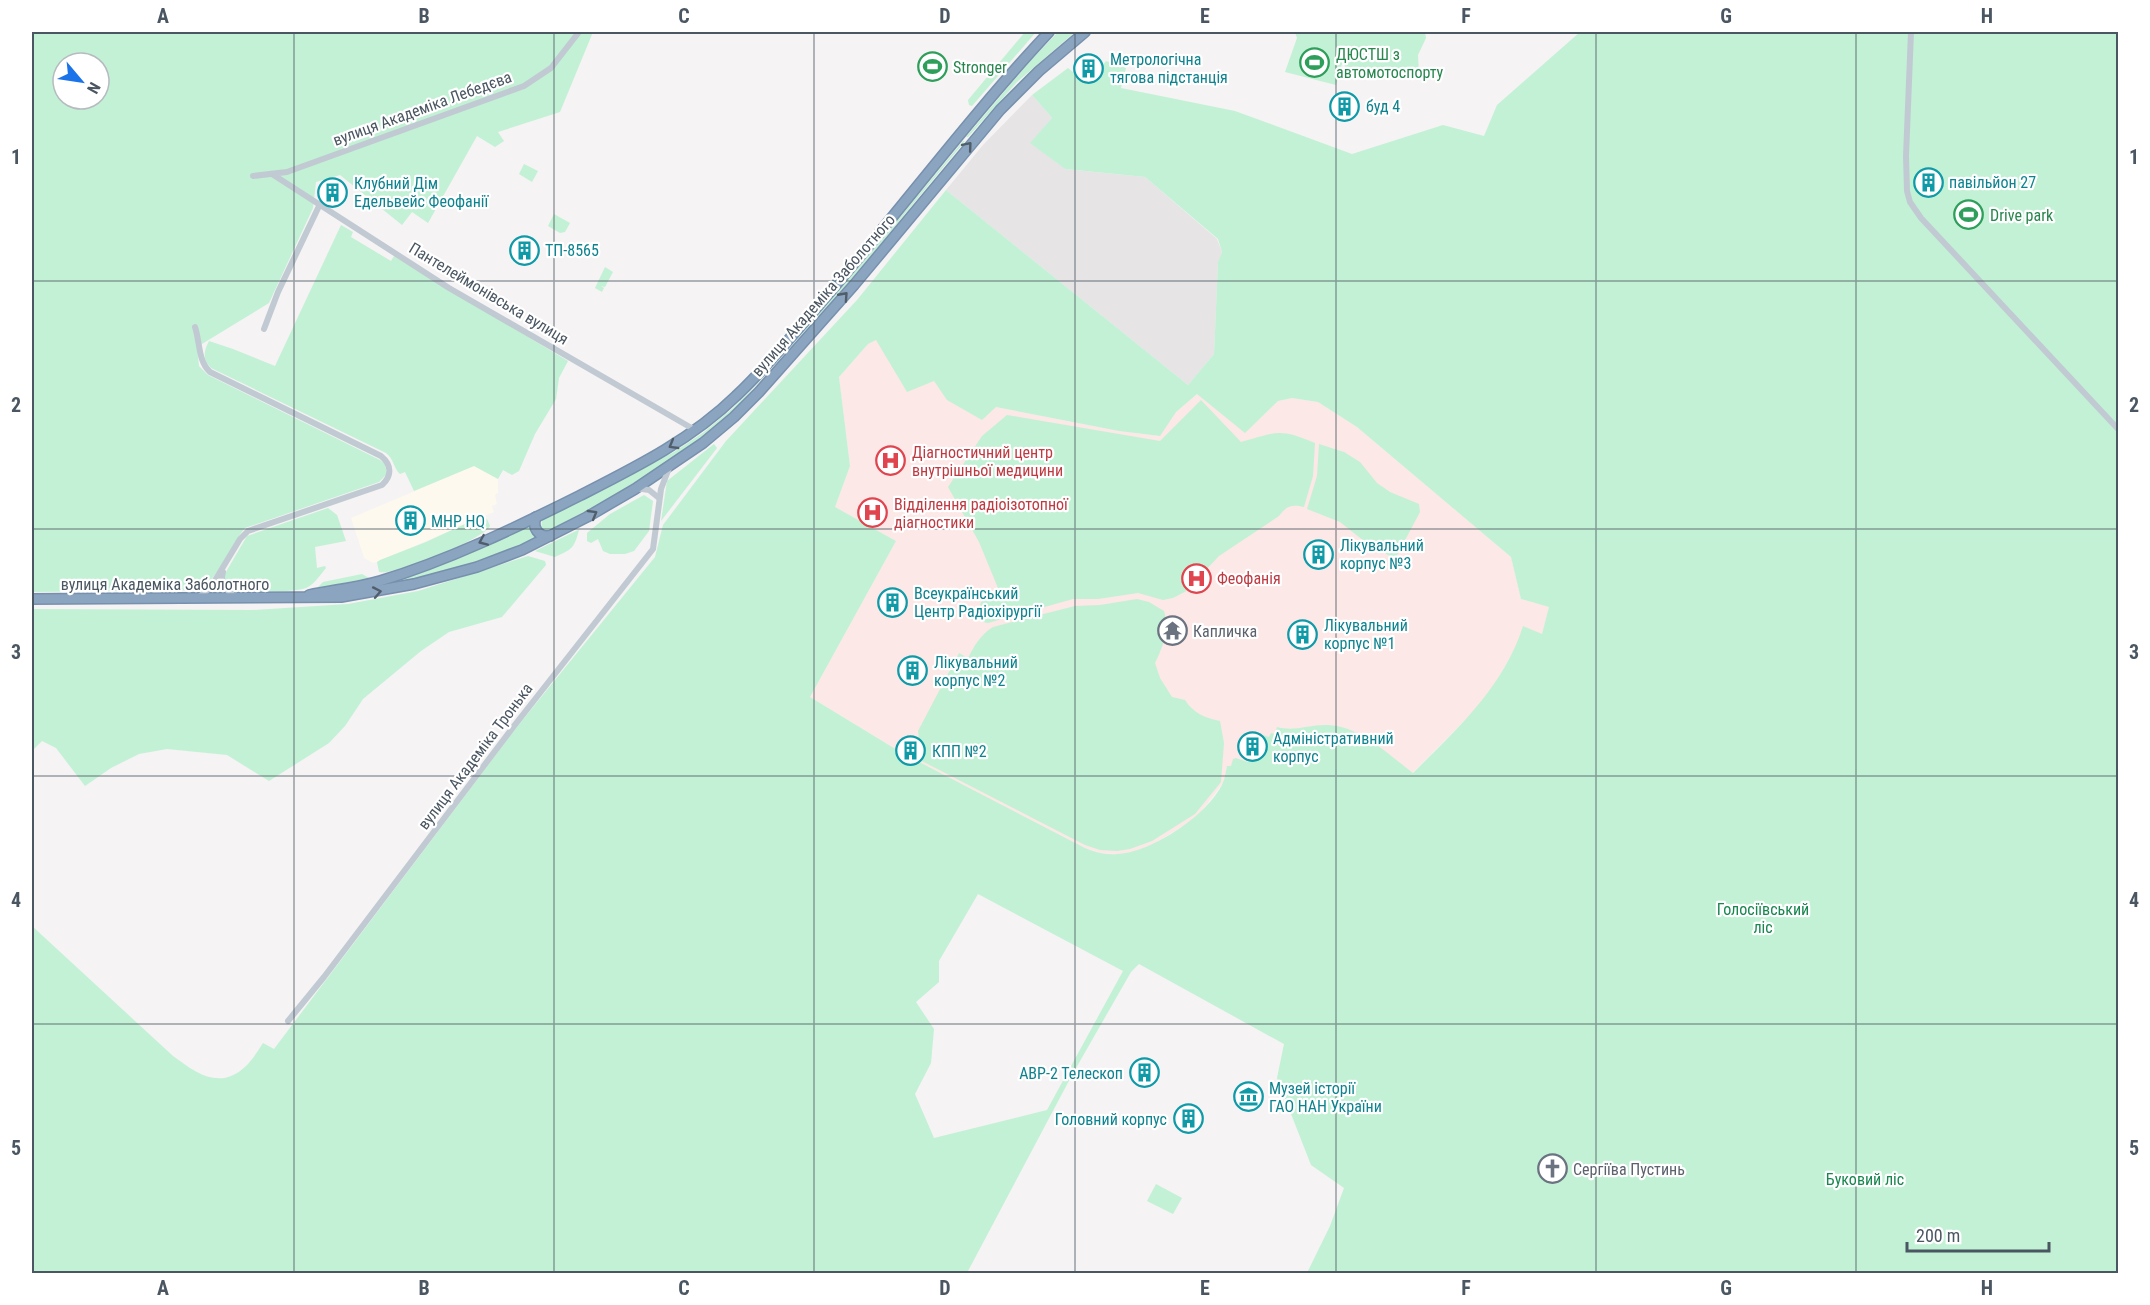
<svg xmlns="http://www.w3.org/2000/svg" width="2150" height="1305" viewBox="0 0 2150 1305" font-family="'Roboto Condensed',sans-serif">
	<rect width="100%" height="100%" fill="#f5f3f3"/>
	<!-- commercial -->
	<polygon fill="#fdf9ef" points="474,466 498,479 498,493 495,495 497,504 492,506 494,512 377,562 373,563 364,558 351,518"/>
	<!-- education -->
	<polygon fill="#e6e4e5" points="1032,95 1052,118 1031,143 1065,169 1145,177 1217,239 1222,252 1218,263 1214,354 1188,385 946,190 983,145"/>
	<!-- medical -->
	<polygon fill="#fce8e6" points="876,339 907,391 934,381 948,400 996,407 1119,431 1159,436 1176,412 1197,394 1245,432 1278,401 1292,398 1318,402 1357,427 1511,557 1521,599 1549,607 1542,635 1523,627 1518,643 1495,684 1472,713 1412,773 1364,735 1330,725 1289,730 1278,727 1275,734 1269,737 1263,735 1255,759 1248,762 1237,758 1231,766 1227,767 1224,781 1213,796 1198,815 1186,824 1153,844 1133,852 1117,854 1101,853 1085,848 902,753 810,697 896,541 835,507 850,466 839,377 868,344"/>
	<!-- green -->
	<g fill="#c3f1d5" fill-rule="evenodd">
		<path d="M32,32H593L560,112L498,132L504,141L495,147L477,136L428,223L412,212L402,225L340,175L316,182L313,208L269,303L197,347L199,366L208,375L380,460L385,464L387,474L379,482L245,528C231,544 215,584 199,590L32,592ZM63,63H99V99H63Z"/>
		<polygon points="1025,32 1036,32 972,106 969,105 968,100"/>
		<polygon points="1058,32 1075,32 1017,82 968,137 966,137 1030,61"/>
		<polygon points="1295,32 1425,32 1426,38 1418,55 1419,73 1373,76 1373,69 1345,70 1344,57 1336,85 1285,72 1297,38"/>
		<path d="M1580,32H2118V1273H1307L1330,1226L1344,1188L1311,1165L1277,1078L1284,1044L1139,964L1131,972L1072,1075L967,1273H32V926L173,1056C196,1073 220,1091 246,1066C252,1060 258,1051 263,1043L274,1049L516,728L655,557L663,525L726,441L857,300L946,190L1188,385L1214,354L1218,262L1222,252L1218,239L1145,177L1065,169L1030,143L1052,118L1032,95L1068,68L1087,84L1106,61L1126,68L1121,88L1235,111L1352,154L1443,125L1484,136L1497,105ZM876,340L907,392L934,381L947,400L982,420L996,407L1119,431L1160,436L1176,412L1197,394L1245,433L1278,401L1292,398L1318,402L1357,427L1511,557L1521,599L1549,607L1542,634L1523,626C1504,687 1456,730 1413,773C1389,755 1360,726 1328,725C1310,724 1295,732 1277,727L1275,734L1271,733L1269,737L1263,735L1255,759L1250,758L1248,762L1236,758L1233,759L1231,766H1227C1226,771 1225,776 1224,780C1212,813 1151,853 1117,854C1105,855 1095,852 1085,848L902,753L810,697L896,541L835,507L850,466L839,377L868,344ZM978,894L1123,971L1047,1110L934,1138L915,1094L931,1063L934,1029L916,1002L939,982V961Z"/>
		<polygon points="963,141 965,141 849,282 734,410 694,443 656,469 606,500 554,528 547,530 541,528 542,520 674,452 704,432 733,408 752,389 848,280"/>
		<polygon points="524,164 538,171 532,182 519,174"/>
		<polygon points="554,214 570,223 565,232 560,233 548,226"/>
		<path d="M341,225L353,232L351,237L391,261L394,256L568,361L559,378L556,399L535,434L519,471L512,475L503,470L498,479L474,466L414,491L405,472L400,474C394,469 394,459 386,453L211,368C203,360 203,352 209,341L233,349L275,366Z"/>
		<polygon points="605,267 613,272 605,287 601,286 604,288 602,292 595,288"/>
		<path d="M1201,400L1241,442C1277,432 1279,428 1315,443L1313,476L1304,507C1292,504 1286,506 1279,516L1219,556L1203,573L1192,588L1173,598L1163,600L1138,593L1098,599H1073L988,623L983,622L979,610L981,602L994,595L998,588L979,542L948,487L982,436L1007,415L1160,441Z"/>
		<polygon points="714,444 717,448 661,521 667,481"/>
		<polygon points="1319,444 1344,452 1360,462 1377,483 1390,492 1419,504 1420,512 1395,559 1364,541 1340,522 1307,509 1317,476"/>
		<polygon points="644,495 653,501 649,531 634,551 625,554 610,554 603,551 598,539 591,543 587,541 587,533 610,514"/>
		<path d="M328,508L337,515L346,541L315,547L317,568L325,566L326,568C320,575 314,585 306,588C294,593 237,593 226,586L223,577L247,536Z"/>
		<path d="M480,517L487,519L490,526C484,539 394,576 379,572L377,562L380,560L426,542Z"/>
		<path d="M530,525L532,533L537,540C486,559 436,575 383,587L380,584Z"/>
		<path d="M578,530H579C574,549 572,549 555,557L535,551Z"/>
		<polygon points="528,556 545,561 546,565 502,617 449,632 421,651 363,699 345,726 329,743 269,781 227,755 167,749 139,754 111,768 85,786 56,748 42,741 32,751 32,609 252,610 348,604 418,591"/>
		<polygon points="362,574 369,578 317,588 323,582"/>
		<path d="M1137,599L1149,602L1164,611C1170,630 1163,646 1155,663L1160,678L1172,697L1185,700C1193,713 1205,718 1220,721L1224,743L1221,782L1195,814L1152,841L1130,849L1117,851L1100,850L1085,845L914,757L920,746L918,731L959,653L968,658C975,645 980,635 993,627L1075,606L1100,605Z"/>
		<polygon points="1156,1184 1182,1198 1173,1214 1147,1201"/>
	</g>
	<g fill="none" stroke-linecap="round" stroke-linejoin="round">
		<defs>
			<g id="highway">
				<path d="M536,517C532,528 538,537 550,536"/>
				<path d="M309,595C333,590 356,588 380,581C449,560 515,528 579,496C634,468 691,440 736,396C761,373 782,347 804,322C888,227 963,124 1049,32"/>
				<polyline points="32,599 341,597 414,584 477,567 522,550 587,517 635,489 703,443 734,417 759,392 854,285 1000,110 1039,71 1085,32"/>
			</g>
		</defs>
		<!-- highway casing -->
		<use href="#highway" stroke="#7690ad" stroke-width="12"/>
		<!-- minor -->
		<g stroke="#c1cad2" stroke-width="6">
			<polyline points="1911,32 1906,156 1907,191 1910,202 1921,218 2118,429"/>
			<polyline points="272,174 449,288 695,430"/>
			<polyline points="253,176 287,172 524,86 551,68 579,32"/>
			<path d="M195,327C200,342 198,361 210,372L381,456C392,465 392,476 382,485L248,531L240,539L211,587L198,598"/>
			<polyline points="264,329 278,292 320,204"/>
			<polyline points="636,488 649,490 659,498"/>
			<path d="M223,572C219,585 227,590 236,598"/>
			<polyline points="288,1021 324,977 514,726 653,549 661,489 669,468"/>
		</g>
		<!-- highway -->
		<use href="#highway" stroke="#8ba5c1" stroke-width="9"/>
	</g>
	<!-- one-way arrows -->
	<defs><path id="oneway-chevron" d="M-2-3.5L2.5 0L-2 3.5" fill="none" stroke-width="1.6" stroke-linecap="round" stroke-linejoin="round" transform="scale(1.5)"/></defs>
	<g stroke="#505e6b">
		<use href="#oneway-chevron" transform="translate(968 146) rotate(-50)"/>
		<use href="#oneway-chevron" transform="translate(844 296) rotate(-48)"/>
		<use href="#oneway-chevron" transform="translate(673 445) rotate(150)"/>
		<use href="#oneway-chevron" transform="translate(593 514) rotate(-30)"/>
		<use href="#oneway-chevron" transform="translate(483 541) rotate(157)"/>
		<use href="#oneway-chevron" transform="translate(377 592) rotate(-11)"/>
	</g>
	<!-- grid -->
	<path fill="none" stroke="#4a5661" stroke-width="1.5" stroke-opacity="0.55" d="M294,32V1274M554,32V1274M814,32V1274M1075,32V1274M1336,32V1274M1596,32V1274M1856,32V1274M32,281H2118M32,529H2118M32,776H2118M32,1024H2118"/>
	<!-- icons -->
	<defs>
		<symbol id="stadium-ring" viewBox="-11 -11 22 22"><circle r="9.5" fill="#fff" stroke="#2e9e5b" stroke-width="1.5"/><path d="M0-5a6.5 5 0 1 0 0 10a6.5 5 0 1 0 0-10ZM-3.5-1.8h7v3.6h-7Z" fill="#2e9e5b"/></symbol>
		<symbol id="building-ring" viewBox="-11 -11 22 22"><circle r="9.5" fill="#fff" stroke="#0f9aa8" stroke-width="1.5"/><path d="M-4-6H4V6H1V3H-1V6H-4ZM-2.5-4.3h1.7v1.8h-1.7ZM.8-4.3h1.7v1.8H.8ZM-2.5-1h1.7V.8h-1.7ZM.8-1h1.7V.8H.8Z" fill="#0f9aa8"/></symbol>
		<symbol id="hospital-ring" viewBox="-11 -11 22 22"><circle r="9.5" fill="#fff" stroke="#e0444e" stroke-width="1.5"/><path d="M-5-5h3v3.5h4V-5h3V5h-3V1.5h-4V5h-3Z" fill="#e0444e"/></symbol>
		<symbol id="temple-ring" viewBox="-11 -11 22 22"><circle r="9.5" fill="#fff" stroke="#6b7280" stroke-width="1.5"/><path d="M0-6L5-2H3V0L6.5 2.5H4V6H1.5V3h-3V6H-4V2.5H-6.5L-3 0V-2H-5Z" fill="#6b7280"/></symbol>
		<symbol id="museum-ring" viewBox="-11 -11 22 22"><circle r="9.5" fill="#fff" stroke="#0f9aa8" stroke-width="1.5"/><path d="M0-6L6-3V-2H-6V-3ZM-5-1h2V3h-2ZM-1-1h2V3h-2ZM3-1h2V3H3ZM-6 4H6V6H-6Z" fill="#0f9aa8"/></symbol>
		<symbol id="church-ring" viewBox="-11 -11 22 22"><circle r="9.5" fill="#fff" stroke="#6b7280" stroke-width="1.5"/><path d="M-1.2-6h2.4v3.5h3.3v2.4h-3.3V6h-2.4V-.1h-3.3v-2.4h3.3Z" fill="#6b7280"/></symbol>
	</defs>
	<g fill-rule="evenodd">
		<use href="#stadium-ring" x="1298" y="46" width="33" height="33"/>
		<use href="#stadium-ring" x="916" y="50" width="33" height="33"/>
		<use href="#building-ring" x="1072" y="52" width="33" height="33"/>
		<use href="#building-ring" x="1328" y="90" width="33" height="33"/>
		<use href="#building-ring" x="1912" y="166" width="33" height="33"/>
		<use href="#building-ring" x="316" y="176" width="33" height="33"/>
		<use href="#stadium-ring" x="1952" y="198" width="33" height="33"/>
		<use href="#building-ring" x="508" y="234" width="33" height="33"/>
		<use href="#hospital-ring" x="874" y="444" width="33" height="33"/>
		<use href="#hospital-ring" x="856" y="496" width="33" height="33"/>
		<use href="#building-ring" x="394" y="504" width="33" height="33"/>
		<use href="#building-ring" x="1302" y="538" width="33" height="33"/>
		<use href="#hospital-ring" x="1180" y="562" width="33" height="33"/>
		<use href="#building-ring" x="876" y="586" width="33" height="33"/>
		<use href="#temple-ring" x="1156" y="614" width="33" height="33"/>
		<use href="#building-ring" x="1286" y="618" width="33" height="33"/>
		<use href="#building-ring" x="896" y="654" width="33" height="33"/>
		<use href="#building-ring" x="1236" y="730" width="33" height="33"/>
		<use href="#building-ring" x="894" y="734" width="33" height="33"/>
		<use href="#building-ring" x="1128" y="1056" width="33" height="33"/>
		<use href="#museum-ring" x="1232" y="1080" width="33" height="33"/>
		<use href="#building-ring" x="1172" y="1102" width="33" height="33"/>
		<use href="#church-ring" x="1536" y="1152" width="33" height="33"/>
	</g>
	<g text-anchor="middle" stroke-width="4.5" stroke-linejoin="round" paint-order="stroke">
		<!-- leisure labels -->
		<g font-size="16" fill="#27864d" stroke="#fff" text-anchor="start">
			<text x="1336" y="60">ДЮСТШ з<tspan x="1336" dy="18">автомотоспорту</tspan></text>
			<text x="953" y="73">Stronger</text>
			<text x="1990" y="221">Drive park</text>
		</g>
		<!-- culture labels -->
		<g font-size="16" fill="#0d838f" stroke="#fff" text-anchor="start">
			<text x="1110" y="65">Метрологічна<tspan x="1110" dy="18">тягова підстанція</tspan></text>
			<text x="1366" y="112">буд 4</text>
			<text x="1949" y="188">павільйон 27</text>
			<text x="354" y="189">Клубний Дім<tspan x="354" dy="18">Едельвейс Феофанії</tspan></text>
			<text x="545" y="256">ТП-8565</text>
			<text x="431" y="527">MHP HQ</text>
			<text x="1340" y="551">Лікувальний<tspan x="1340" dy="18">корпус №3</tspan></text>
			<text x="914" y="599">Всеукраїнський<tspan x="914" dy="18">Центр Радіохірургії</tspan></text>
			<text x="1324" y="631">Лікувальний<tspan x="1324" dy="18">корпус №1</tspan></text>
			<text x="934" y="668">Лікувальний<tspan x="934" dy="18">корпус №2</tspan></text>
			<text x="1273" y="744">Адміністративний<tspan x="1273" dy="18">корпус</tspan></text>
			<text x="932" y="757">КПП №2</text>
			<text x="1123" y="1079" text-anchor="end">АВР-2 Телескоп</text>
			<text x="1269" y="1094">Музей історії<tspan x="1269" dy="18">ГАО НАН України</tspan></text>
			<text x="1167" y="1125" text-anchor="end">Головний корпус</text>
		</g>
		<!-- street labels -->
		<g font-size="16" fill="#4a5661" stroke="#fff">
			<text transform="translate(422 108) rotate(-20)" y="6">вулиця Академіка Лебедєва</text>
			<text transform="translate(489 293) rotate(31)" y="6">Пантелеймонівська вулиця</text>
			<text transform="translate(823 295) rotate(-49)" y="6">вулиця Академіка Заболотного</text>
			<text x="165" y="590">вулиця Академіка Заболотного</text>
			<text transform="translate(475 756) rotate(-53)" y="6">вулиця Академіка Тронька</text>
		</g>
		<!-- health labels -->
		<g font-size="16" fill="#be3a42" stroke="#fff" text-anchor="start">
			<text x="912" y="458">Діагностичний центр<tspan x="912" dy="18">внутрішньої медицини</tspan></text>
			<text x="894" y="510">Відділення радіоізотопної<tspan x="894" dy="18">діагностики</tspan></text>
			<text x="1217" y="584">Феофанія</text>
		</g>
		<!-- worship labels -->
		<g font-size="16" fill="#5b616d" stroke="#fff" text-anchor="start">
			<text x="1193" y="637">Капличка</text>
			<text x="1573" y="1175">Сергіїва Пустинь</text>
		</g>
		<!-- park labels -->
		<g font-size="16" fill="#17864f" stroke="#fff">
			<text x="1763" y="915">Голосіївський<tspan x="1763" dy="18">ліс</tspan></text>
			<text x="1865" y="1185">Буковий ліс</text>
		</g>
	</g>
	<!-- border -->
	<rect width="2150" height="1305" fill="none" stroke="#ffffff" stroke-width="66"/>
	<!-- north arrow -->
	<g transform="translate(81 81) rotate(119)"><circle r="28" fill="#ffffff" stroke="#b7bbc0" stroke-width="1.5"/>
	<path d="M0-4.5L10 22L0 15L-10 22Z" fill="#1a73e8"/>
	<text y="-9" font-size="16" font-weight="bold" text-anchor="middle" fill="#4a5661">N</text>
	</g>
	<!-- scale -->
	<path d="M1907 1242v9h142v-9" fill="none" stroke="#4a5661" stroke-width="3"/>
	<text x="1916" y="1242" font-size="18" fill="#4a5661" stroke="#ffffff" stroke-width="4.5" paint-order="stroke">200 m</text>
	<rect x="33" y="33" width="2084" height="1239" fill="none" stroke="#4a5661" stroke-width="2"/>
	<g font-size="20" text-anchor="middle" font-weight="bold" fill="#4a5661">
		<text x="163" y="23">A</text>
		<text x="424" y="23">B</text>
		<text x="684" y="23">C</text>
		<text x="945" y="23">D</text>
		<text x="1205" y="23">E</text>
		<text x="1466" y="23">F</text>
		<text x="1726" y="23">G</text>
		<text x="1987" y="23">H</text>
		<text x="16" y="164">1</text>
		<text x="2134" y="164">1</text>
		<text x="16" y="412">2</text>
		<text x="2134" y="412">2</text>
		<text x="16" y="659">3</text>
		<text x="2134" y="659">3</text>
		<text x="16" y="907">4</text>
		<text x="2134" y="907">4</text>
		<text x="16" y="1155">5</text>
		<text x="2134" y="1155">5</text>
		<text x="163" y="1295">A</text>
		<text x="424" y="1295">B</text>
		<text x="684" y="1295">C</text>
		<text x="945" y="1295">D</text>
		<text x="1205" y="1295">E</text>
		<text x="1466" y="1295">F</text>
		<text x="1726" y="1295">G</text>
		<text x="1987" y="1295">H</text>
	</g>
</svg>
